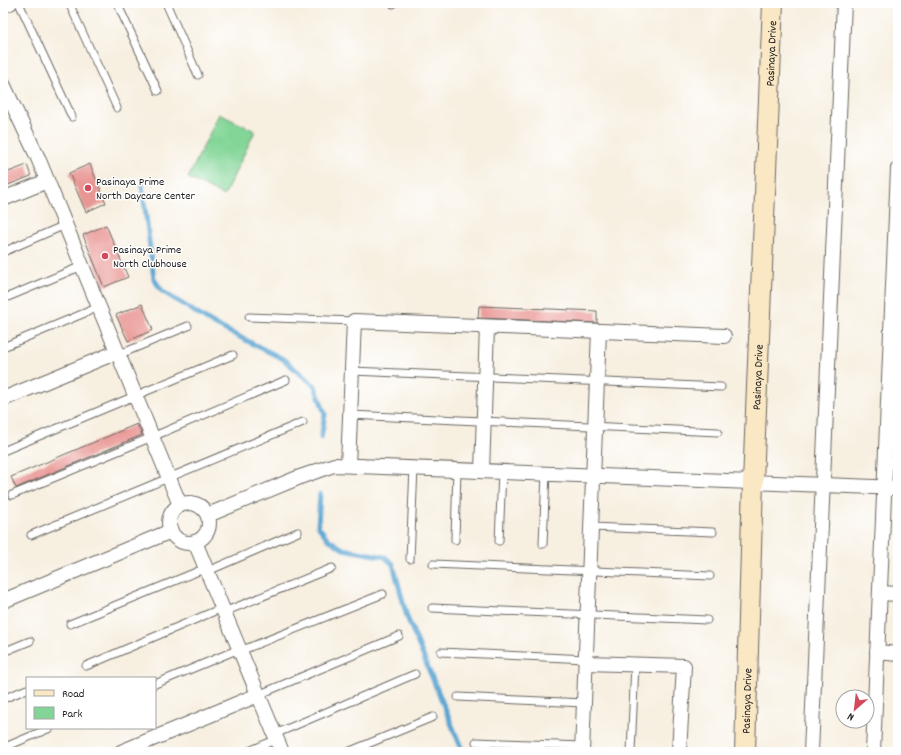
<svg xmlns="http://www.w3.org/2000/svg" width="901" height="755" viewBox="0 0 901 755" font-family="Dekko,sans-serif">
	<rect width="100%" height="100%" fill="#fff"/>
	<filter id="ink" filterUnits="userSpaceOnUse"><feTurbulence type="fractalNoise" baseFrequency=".025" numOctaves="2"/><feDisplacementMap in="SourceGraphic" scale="8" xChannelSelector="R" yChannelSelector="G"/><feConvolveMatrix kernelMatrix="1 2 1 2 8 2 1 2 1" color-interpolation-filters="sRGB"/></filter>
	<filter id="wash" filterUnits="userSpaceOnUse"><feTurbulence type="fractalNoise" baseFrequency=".012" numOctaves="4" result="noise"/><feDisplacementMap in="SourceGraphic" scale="16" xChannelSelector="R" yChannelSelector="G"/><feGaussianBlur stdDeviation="0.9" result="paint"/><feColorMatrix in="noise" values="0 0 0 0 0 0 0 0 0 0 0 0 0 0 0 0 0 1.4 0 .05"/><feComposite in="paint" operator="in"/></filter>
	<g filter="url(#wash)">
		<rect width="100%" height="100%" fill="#f7efe0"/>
		<!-- green -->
		<polygon fill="#82d596" stroke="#4f7859" points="219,114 255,131 224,196 188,178"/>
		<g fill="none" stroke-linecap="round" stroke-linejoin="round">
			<!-- stream -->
			<g stroke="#5aa5d2" stroke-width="5">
				<polyline points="142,185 154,279 162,291 212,323 283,359 315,386 325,414 321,438"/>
				<polyline points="320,494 318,526 328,539 343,549 385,557 393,564 407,617 463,752"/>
			</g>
		</g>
		<g id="blocks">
			<!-- building -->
			<g fill="#e99794">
				<polygon points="90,164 106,203 86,212 69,173"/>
				<polygon points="27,165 31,176 3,187 3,174"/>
				<polygon points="106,225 128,277 104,287 83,235"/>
				<polygon points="142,304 153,330 128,341 116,315"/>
				<polygon points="479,306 597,311 597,323 478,318"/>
				<polygon points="137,424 142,435 16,488 11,477"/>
			</g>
		</g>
	</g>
	<g filter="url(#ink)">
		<use href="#blocks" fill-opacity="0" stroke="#696661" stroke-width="1"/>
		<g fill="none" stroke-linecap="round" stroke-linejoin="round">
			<defs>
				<g id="lane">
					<polyline points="19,3 72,117"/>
					<polyline points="69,3 117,108"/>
					<polyline points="117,3 158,91"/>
					<polyline points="166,3 198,75"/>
					<polyline points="393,3 393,4"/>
					<polyline points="3,252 65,225"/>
					<polyline points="3,299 82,266"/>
					<polyline points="249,317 354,321"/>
					<polyline points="3,347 99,307"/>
					<polyline points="118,355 188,326"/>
					<polyline points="352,371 721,387"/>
					<polyline points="350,415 718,432"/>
					<polyline points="3,451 233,355"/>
					<polyline points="12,495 152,437 286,380"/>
					<polyline points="591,527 713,532"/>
					<polyline points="31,535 303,422"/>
					<polyline points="455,540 457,469"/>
					<polyline points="499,541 502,472"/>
					<polyline points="543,544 546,473"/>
					<polyline points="410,559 414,468"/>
					<polyline points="433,564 710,576"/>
					<polyline points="208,571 298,532"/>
					<polyline points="432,608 707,620"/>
					<polyline points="224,612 332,568"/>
					<polyline points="70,624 206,568"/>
					<polyline points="240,651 383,594"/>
					<polyline points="3,652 30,641"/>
					<polyline points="441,652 586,659"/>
					<polyline points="86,666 222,608"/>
					<polyline points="155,684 239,649"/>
					<polyline points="258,695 399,636"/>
					<polyline points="458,697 584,703"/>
					<polyline points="3,699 27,689"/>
					<polyline points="275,734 415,674"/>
					<polyline points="476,742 583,746"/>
					<polyline points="3,748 50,728"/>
					<polyline points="247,752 277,739"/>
					<polyline points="348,752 433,717"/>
					<polyline points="631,752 635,664"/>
				</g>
				<g id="street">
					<polyline points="3,6 10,3"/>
					<polyline points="3,84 38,158 180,505"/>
					<polyline points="3,199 47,181"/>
					<polyline points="3,399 117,352"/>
					<polyline points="348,465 354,321 724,336"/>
					<polyline points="482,471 487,327"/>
					<circle cx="189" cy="523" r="20"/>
					<polyline points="208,515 300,477 334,465 898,488"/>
					<polyline points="195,542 282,752"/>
					<polyline points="880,593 898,594"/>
					<polyline points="3,601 171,531"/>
					<polyline points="877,652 898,654"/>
					<polyline points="586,663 684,666 679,752"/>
					<polyline points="121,752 258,695"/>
					<polyline points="582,752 599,331"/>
					<polyline points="811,752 844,3"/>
					<polyline points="873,752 898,169"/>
				</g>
				<g id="secondary">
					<path id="s1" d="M745,752L753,482L773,3"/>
				</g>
			</defs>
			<!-- lane casing -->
			<use href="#lane" stroke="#696661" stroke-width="9"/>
			<!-- street casing -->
			<use href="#street" stroke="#696661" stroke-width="16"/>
			<!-- secondary casing -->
			<use href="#secondary" stroke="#696661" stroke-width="22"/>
			<!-- lane -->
			<use href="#lane" stroke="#fff" stroke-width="7"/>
			<!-- street -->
			<use href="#street" stroke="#fff" stroke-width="14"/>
			<!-- secondary -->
			<use href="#secondary" stroke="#fae7c3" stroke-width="20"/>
		</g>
	</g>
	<!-- markers -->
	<g fill="#d1495b" stroke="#fff" stroke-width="1.5">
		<circle cx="88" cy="188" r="4"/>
		<circle cx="105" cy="256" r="4"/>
	</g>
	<g text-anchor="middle" stroke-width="3" stroke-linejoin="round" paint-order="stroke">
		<!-- street labels -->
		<g font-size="12" fill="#1c1c1c" stroke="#fff">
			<text dy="4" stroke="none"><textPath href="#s1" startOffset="699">Pasinaya Drive</textPath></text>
			<text dy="4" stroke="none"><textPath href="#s1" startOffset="375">Pasinaya Drive</textPath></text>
			<text dy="4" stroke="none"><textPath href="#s1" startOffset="51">Pasinaya Drive</textPath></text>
		</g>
		<!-- poi labels -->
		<g font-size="12" fill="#1c1c1c" stroke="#fff" text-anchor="start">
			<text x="96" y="185">Pasinaya Prime<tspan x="96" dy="14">North Daycare Center</tspan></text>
			<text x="113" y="253">Pasinaya Prime<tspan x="113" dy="14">North Clubhouse</tspan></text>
		</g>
	</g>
	<!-- margin -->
	<rect width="901" height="755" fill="none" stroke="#fff" stroke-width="16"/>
	<!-- legend -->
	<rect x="26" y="677" width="130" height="52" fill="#ffffff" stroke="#a4a4a4"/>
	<rect x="34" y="690" width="20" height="6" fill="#fae7c3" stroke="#a4a4a4"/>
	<text x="62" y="697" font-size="12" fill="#1c1c1c">Road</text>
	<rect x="34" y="707" width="20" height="12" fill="#82d596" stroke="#a4a4a4"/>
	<text x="62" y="717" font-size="12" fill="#1c1c1c">Park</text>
	<!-- north arrow -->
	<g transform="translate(855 709) rotate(208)"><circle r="19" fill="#ffffff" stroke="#a4a4a4"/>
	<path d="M0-3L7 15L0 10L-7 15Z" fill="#d1495b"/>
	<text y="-6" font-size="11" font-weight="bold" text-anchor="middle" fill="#1c1c1c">N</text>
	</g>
</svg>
